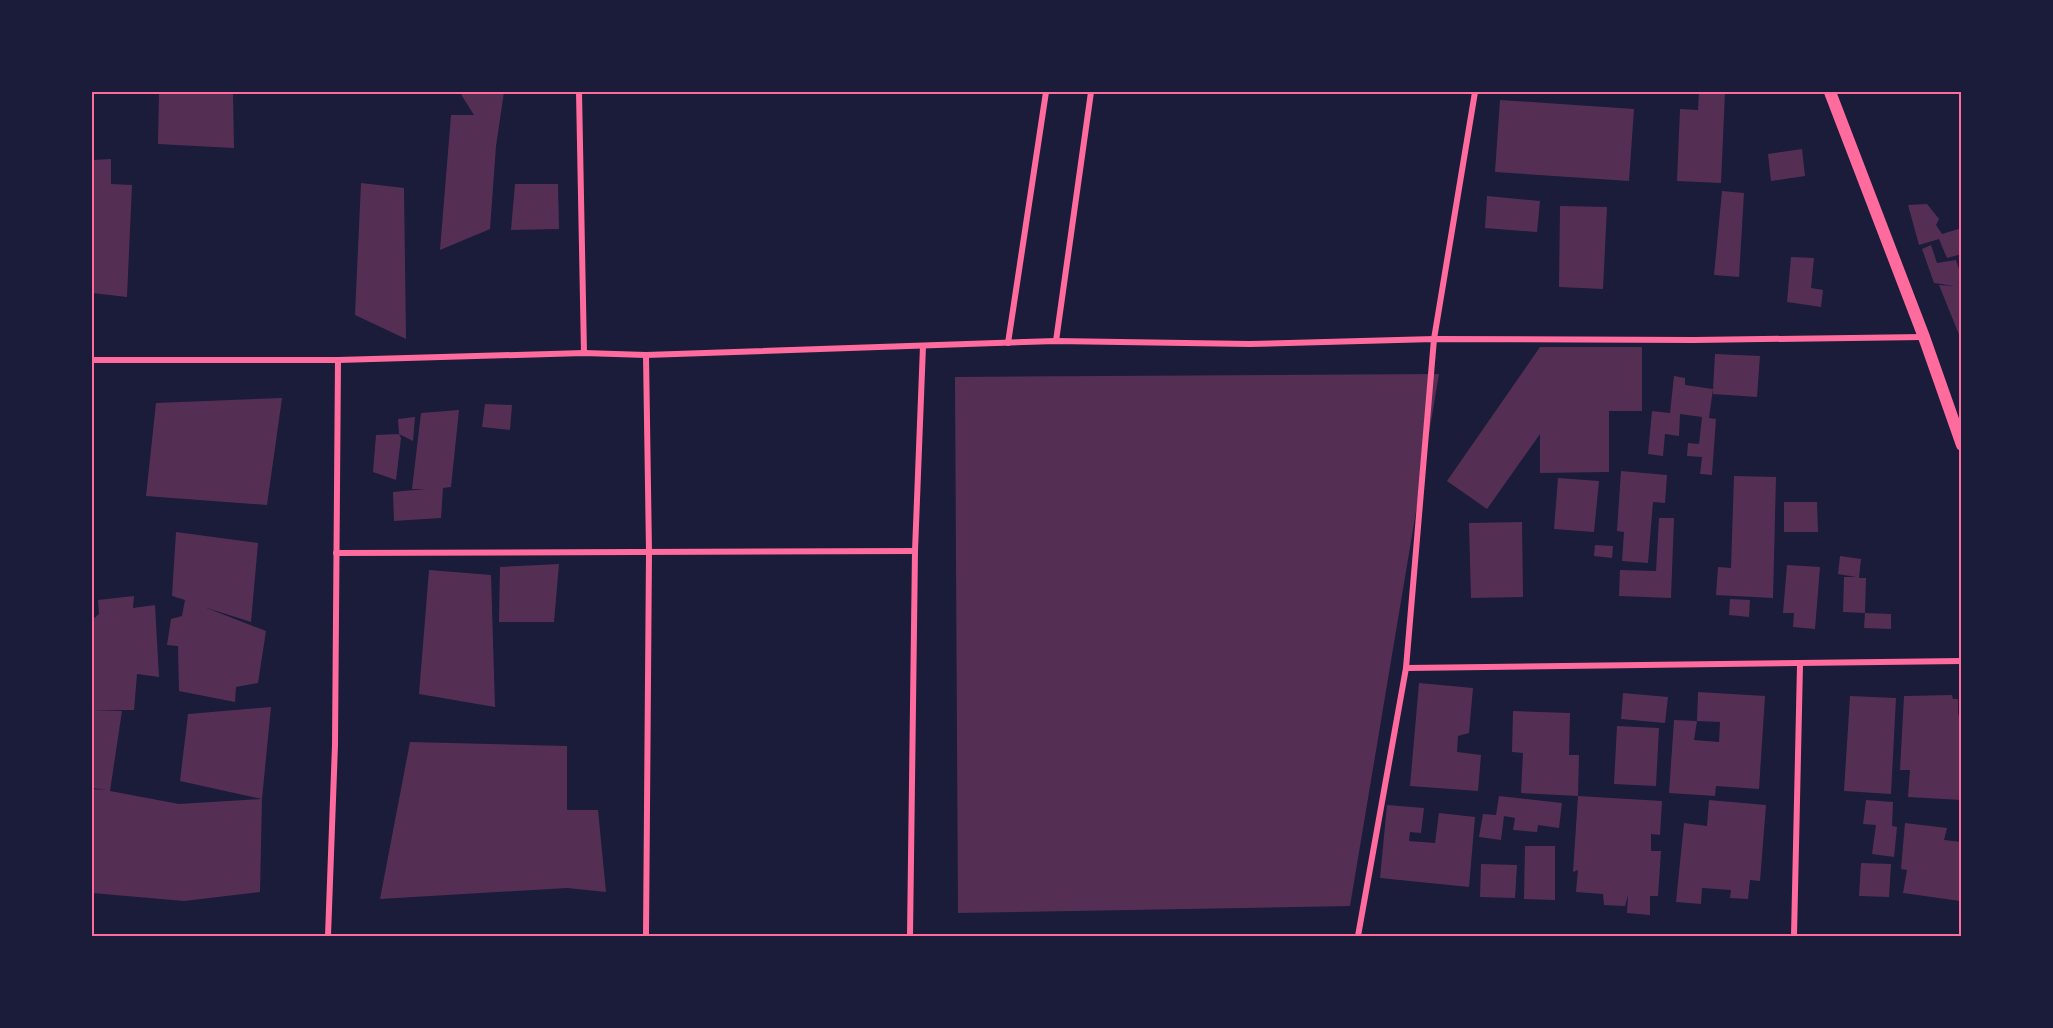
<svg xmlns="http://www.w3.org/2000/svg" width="2053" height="1028" viewBox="0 0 2053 1028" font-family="Arial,sans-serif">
	<rect width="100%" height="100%" fill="#1b1b3a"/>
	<!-- building -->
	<g fill="#542f53" fill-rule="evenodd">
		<polygon points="159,92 233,92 234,148 158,144"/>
		<polygon points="461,92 504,92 496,146 490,229 440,250 451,115 474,115 462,96"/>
		<polygon points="1699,92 1725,92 1721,183 1677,181 1680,109 1698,110"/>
		<polygon points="1500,100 1634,109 1629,181 1495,172"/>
		<polygon points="1802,149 1805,176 1771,181 1768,154"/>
		<polygon points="111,159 111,184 132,185 127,297 92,293 92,160"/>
		<polygon points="361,183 404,188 406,339 355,315"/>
		<polygon points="515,184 558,184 559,229 511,230"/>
		<polygon points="1722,191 1744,193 1739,277 1714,275"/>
		<polygon points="1487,196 1540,201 1537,232 1485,228"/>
		<polygon points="1927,204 1939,219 1936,225 1942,234 1962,228 1962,254 1947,258 1939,239 1919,245 1908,205"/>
		<polygon points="1560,206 1607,207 1603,289 1559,287"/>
		<polygon points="1931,245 1937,263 1956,260 1962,279 1962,342 1939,285 1955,286 1934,283 1922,249"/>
		<polygon points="1791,257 1814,258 1811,288 1823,290 1821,307 1787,302"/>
		<polygon points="1540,347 1642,347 1642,411 1609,411 1609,472 1540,473 1540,434 1487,509 1447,481"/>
		<polygon points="1715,354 1760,356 1757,397 1713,394 1713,389 1709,418 1716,419 1712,475 1700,474 1702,457 1687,456 1688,443 1699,444 1702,417 1680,414 1679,436 1665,434 1663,456 1648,454 1652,411 1670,413 1674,376 1685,378 1685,385 1713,389"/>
		<polygon points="1439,374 1350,906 958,913 955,377"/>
		<polygon points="282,398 267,505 146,496 156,403"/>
		<polygon points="485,404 512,405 510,430 482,427"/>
		<polygon points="459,410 451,487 443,488 441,518 394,521 393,492 425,489 412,489 421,413"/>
		<polygon points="415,417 413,441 399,434 398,419"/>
		<polygon points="399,434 401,438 396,480 373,472 376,435"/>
		<polygon points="1621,471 1667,475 1665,503 1653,502 1648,563 1622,561 1624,532 1617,531"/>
		<polygon points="1734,476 1776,477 1773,598 1716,595 1718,567 1731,568"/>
		<polygon points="1558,478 1599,481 1594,532 1554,529"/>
		<polygon points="1784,502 1817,502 1818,532 1784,532"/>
		<polygon points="1659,518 1674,518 1671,598 1619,596 1620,570 1656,571"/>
		<polygon points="1522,522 1523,597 1471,598 1469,523"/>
		<polygon points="176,532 258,543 251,622 204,607 266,631 258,683 236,687 235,702 179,691 178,646 167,645 171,619 182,616 185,600 172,596"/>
		<polygon points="1595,545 1613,546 1612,558 1594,556"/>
		<polygon points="1840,556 1861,559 1859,578 1866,578 1865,613 1843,612 1844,577 1856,577 1838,574"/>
		<polygon points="559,564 554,622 499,622 500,567"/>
		<polygon points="1787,565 1820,567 1815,629 1793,627 1794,613 1783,613"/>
		<polygon points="429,570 491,575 495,707 419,694"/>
		<polygon points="134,596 133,608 155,605 159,677 137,674 134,710 92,710 92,620 99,614 98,600"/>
		<polygon points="1730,599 1750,600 1749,617 1729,615"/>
		<polygon points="1865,613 1891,614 1891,629 1864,628"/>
		<polygon points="1419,683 1473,688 1469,733 1458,736 1457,752 1481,755 1478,791 1410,786"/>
		<path d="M1698,692L1765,696L1759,789L1716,786L1715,796L1669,793L1674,720L1697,721ZM1697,721L1720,722L1719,742L1694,740Z"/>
		<polygon points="1623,693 1668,697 1665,723 1621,719"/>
		<polygon points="1952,695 1953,699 1958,699 1958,713 1962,727 1962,800 1908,797 1910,770 1900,770 1904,696"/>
		<polygon points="1850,696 1896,698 1891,794 1844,791"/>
		<polygon points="271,707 262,799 260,892 184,901 92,893 92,789 107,790 92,788 92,710 122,711 110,791 179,804 262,799 180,781 188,714"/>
		<polygon points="1513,711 1570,713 1569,755 1579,755 1578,796 1521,793 1523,753 1512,752"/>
		<polygon points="1617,726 1659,728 1656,786 1614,784"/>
		<polygon points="410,742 567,746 567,810 598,810 606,892 567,888 380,899"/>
		<polygon points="1499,796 1562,803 1559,828 1538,825 1537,832 1513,830 1515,818 1504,816 1501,840 1479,837 1483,814 1496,815"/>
		<polygon points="1578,796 1662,801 1660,835 1651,834 1651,851 1661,851 1658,896 1650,896 1650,915 1627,913 1628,895 1625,906 1604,905 1603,894 1576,892 1578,870 1573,872"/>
		<polygon points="1709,800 1766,805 1760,881 1750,880 1748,899 1730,898 1731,890 1702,888 1701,904 1676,902 1684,823 1707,826"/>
		<polygon points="1866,800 1893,802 1892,826 1897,827 1894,857 1872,854 1876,825 1863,824"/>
		<polygon points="1387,805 1424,808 1421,833 1410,832 1409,841 1435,843 1439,813 1475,817 1469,887 1380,878"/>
		<polygon points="1905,823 1947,828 1944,840 1962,842 1960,901 1903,893 1907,870 1901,869"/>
		<polygon points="1525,846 1555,846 1555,900 1524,899"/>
		<polygon points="1861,863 1891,864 1889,897 1859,896"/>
		<polygon points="1481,864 1517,865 1515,898 1480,897"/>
	</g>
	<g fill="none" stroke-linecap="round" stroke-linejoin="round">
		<!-- minor -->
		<g stroke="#ff6b9d" stroke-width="6">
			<polyline points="579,92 584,353"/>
			<polyline points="1056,341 1091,92"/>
			<polyline points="1008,343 1046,92"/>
			<polyline points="92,360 338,360 584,353 646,355 1056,341 1250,344 1434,339 1694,340 1923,337"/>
			<polyline points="336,553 915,551"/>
			<polyline points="1406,668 1962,661"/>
			<polyline points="328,936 335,745 338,360"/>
			<polyline points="646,936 649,552 646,355"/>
			<polyline points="910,936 915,551 923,346"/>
			<polyline points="1358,936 1406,668 1434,339 1475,92"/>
			<polyline points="1794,936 1800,665"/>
		</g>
		<!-- secondary -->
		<polyline stroke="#ff6b9d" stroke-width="12" points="1830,92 1924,337 1962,445"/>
	</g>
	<!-- border -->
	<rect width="2053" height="1028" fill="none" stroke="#1b1b3a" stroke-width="186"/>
	<rect x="93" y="93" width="1867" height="842" fill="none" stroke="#ff6b9d" stroke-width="2"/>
</svg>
